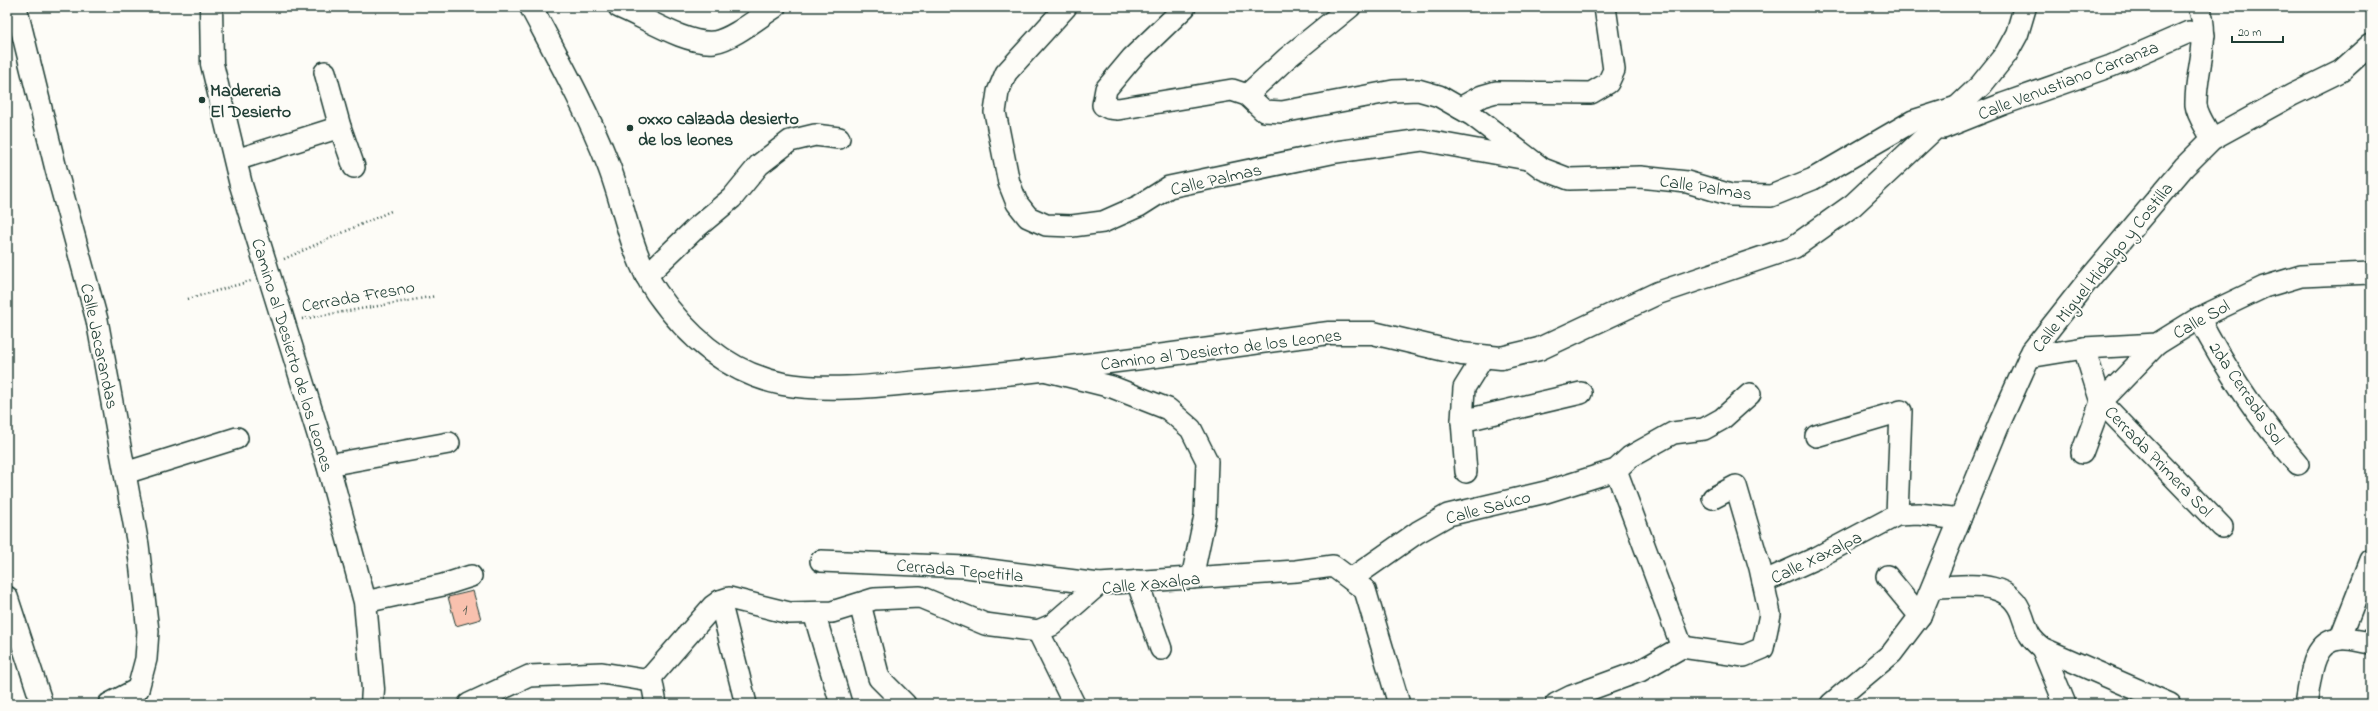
<svg xmlns="http://www.w3.org/2000/svg" width="2378" height="711" viewBox="0 0 2378 711" font-family="'Indie Flower',sans-serif">
	<rect width="100%" height="100%" fill="#fdfcf7"/>
	<filter id="ink" filterUnits="userSpaceOnUse"><feTurbulence type="fractalNoise" baseFrequency=".025" numOctaves="2"/><feDisplacementMap in="SourceGraphic" scale="8" xChannelSelector="R" yChannelSelector="G"/><feConvolveMatrix kernelMatrix="1 2 1 2 8 2 1 2 1" color-interpolation-filters="sRGB"/></filter>
	<g filter="url(#ink)">
		<!-- building -->
		<polygon fill="#f9c1ae" stroke="#1f3d34" points="473,591 481,619 456,626 448,597"/>
		<g fill="none" stroke-linecap="round" stroke-linejoin="round">
			<defs>
				<g id="minor">
					<polyline points="16,7 56,169 97,320 138,545 148,631 146,659 138,689"/>
					<path d="M619,7C644,17 686,45 714,42C733,39 759,17 775,7"/>
					<polyline points="1066,7 1006,73 998,92 995,112 1009,183 1017,203 1028,217 1046,225 1072,226 1103,222 1139,206 1169,187 1336,152 1422,140 1527,159"/>
					<polyline points="1185,7 1132,58 1106,89 1103,105 1109,108 1118,109 1232,90 1247,95 1264,111 1282,112 1393,91 1418,90 1439,96 1472,115 1543,169 1569,179 1640,177 1687,182 1731,195 1771,196 1813,179 1913,121 1960,106"/>
					<path d="M2199,7C2211,39 2195,72 2196,105C2197,115 2207,129 2212,139"/>
					<polyline points="325,72 340,127 354,167"/>
					<polyline points="1247,95 1287,58 1350,7"/>
					<polyline points="1460,108 1482,96 1496,92 1591,93 1608,83 1614,70 1605,7"/>
					<polyline points="1943,128 2003,104 2111,66 2189,32 2204,35"/>
					<polyline points="236,160 340,127"/>
					<polyline points="646,276 696,228 732,198 759,165 790,141 815,135 839,138"/>
					<path d="M2199,318C2226,370 2260,420 2298,464"/>
					<polyline points="2084,348 2101,402 2222,527"/>
					<polyline points="2029,357 2084,348 2157,344 2199,318 2264,287 2301,276 2371,273"/>
					<polyline points="1048,371 1112,387 1168,409 1191,429 1207,461 1205,516 1192,578"/>
					<polyline points="1462,421 1581,393"/>
					<polyline points="1816,436 1901,411 1897,515"/>
					<polyline points="2082,453 2101,402 2157,344"/>
					<polyline points="328,465 449,443"/>
					<polyline points="1616,470 1682,647"/>
					<polyline points="1466,472 1462,421 1464,388 1484,356"/>
					<polyline points="125,473 237,438"/>
					<polyline points="821,561 966,567 1099,584 1296,571 1333,566 1365,590 1399,704"/>
					<polyline points="1887,576 1920,616"/>
					<polyline points="1351,579 1418,532 1448,515 1546,492 1616,470 1630,457 1673,433 1704,429 1722,419 1750,394"/>
					<polyline points="1137,581 1161,649"/>
					<polyline points="1763,582 1816,558 1897,515 1919,514 1960,519"/>
					<path d="M1933,587C1964,587 2010,577 2022,615C2028,631 2027,636 2042,648L2170,704"/>
					<polyline points="7,597 42,704"/>
					<polyline points="720,601 746,704"/>
					<polyline points="365,602 443,585 471,576"/>
					<polyline points="860,604 879,678 905,704"/>
					<polyline points="814,613 841,704"/>
					<polyline points="1038,631 1074,704"/>
					<polyline points="2340,639 2371,560"/>
					<polyline points="2042,648 2065,704"/>
					<polyline points="651,677 656,704"/>
					<polyline points="109,704 138,689"/>
					<polyline points="469,704 529,676 602,673 644,680 651,677 713,606 720,601 729,598 789,613 832,612 874,599 920,597 985,624 1038,631 1052,625 1099,584"/>
					<polyline points="1556,704 1572,696 1640,671 1682,647 1744,656 1763,648 1770,614 1760,568 1736,486 1713,498"/>
					<polyline points="1831,704 1892,653 1920,616 2000,422 2032,351 2085,284 2184,167 2212,139 2292,95 2341,71 2371,44"/>
					<path d="M2306,704C2311,681 2310,641 2340,639C2350,638 2362,642 2371,643"/>
				</g>
				<g id="major">
					<polyline points="211,7 212,64 241,185 328,465 365,602 373,689 372,704"/>
					<path d="M531,7C558,58 587,110 608,164C625,207 630,254 657,293C688,337 728,373 783,384C831,393 893,384 942,380C1071,369 1200,350 1329,333H1373L1462,354L1501,358L1539,349L1658,293L1794,247L1853,205L1981,85L2006,54L2017,34L2025,7"/>
				</g>
			</defs>
			<!-- minor casing -->
			<use href="#minor" stroke="#1f3d34" stroke-width="24"/>
			<!-- major casing -->
			<use href="#major" stroke="#1f3d34" stroke-width="25"/>
			<!-- path -->
			<g stroke="#1f3d34" stroke-width="2.5" stroke-dasharray="1 3" stroke-linecap="butt">
				<polyline points="284,259 391,211"/>
				<polyline points="188,299 251,281"/>
				<polyline points="302,319 436,296"/>
				<polyline points="349,704 350,700 353,700"/>
			</g>
			<!-- minor -->
			<use href="#minor" stroke="#fdfcf7" stroke-width="21"/>
			<!-- major -->
			<use href="#major" stroke="#fdfcf7" stroke-width="22"/>
		</g>
	</g>
	<!-- markers -->
	<g fill="#1f3d34" stroke="#fdfcf7" stroke-width="1.5">
		<circle cx="202" cy="100" r="4"/>
		<circle cx="630" cy="128" r="4"/>
	</g>
	<g text-anchor="middle" stroke-width="3.5" stroke-linejoin="round" paint-order="stroke">
		<!-- number labels -->
		<g font-size="16" fill="#565e52">
			<text x="465" y="614">1</text>
		</g>
		<!-- street labels -->
		<g font-size="18" fill="#1f3d34" stroke="#fdfcf7">
			<text transform="translate(2068 80) rotate(-21)" y="6">Calle Venustiano Carranza</text>
			<text transform="translate(1216 179) rotate(-13)" y="6">Calle Palmas</text>
			<text transform="translate(1706 187) rotate(9)" y="6">Calle Palmas</text>
			<text transform="translate(2102 267) rotate(-51)" y="6">Calle Miguel Hidalgo y Costilla</text>
			<text transform="translate(358 296) rotate(-10)" y="6">Cerrada Fresno</text>
			<text transform="translate(2201 319) rotate(-29)" y="6">Calle Sol</text>
			<text transform="translate(100 346) rotate(78)" y="6">Calle Jacarandas</text>
			<text transform="translate(1221 349) rotate(-7)" y="6">Camino al Desierto de los Leones</text>
			<text transform="translate(293 355) rotate(73)" y="6">Camino al Desierto de los Leones</text>
			<text transform="translate(2247 393) rotate(56)" y="6">2da Cerrada Sol</text>
			<text transform="translate(2159 461) rotate(46)" y="6">Cerrada Primera Sol</text>
			<text transform="translate(1488 507) rotate(-15)" y="6">Calle Saúco</text>
			<text transform="translate(1816 557) rotate(-26)" y="6">Calle Xaxalpa</text>
			<text transform="translate(960 570) rotate(5)" y="6">Cerrada Tepetitla</text>
			<text transform="translate(1151 583) rotate(-6)" y="6">Calle Xaxalpa</text>
		</g>
		<!-- poi labels -->
		<g font-size="18" font-weight="bold" fill="#1f3d34" stroke="#fdfcf7" text-anchor="start">
			<text x="210" y="96">Madereria<tspan x="210" dy="21">El Desierto</tspan></text>
			<text x="638" y="124">oxxo calzada desierto<tspan x="638" dy="21">de los leones</tspan></text>
		</g>
	</g>
	<!-- margin -->
	<rect width="2378" height="711" fill="none" stroke="#fdfcf7" stroke-width="24"/>
	<rect x="12" y="12" width="2354" height="687" fill="none" stroke="#1f3d34" stroke-width="1.5" filter="url(#ink)"/>
	<!-- scale -->
	<path d="M2232 36v6h51v-6" fill="none" stroke="#1f3d34" stroke-width="2"/>
	<text x="2238" y="36" font-size="12" fill="#1f3d34" stroke="#fdfcf7" stroke-width="3" paint-order="stroke">20 m</text>
</svg>
